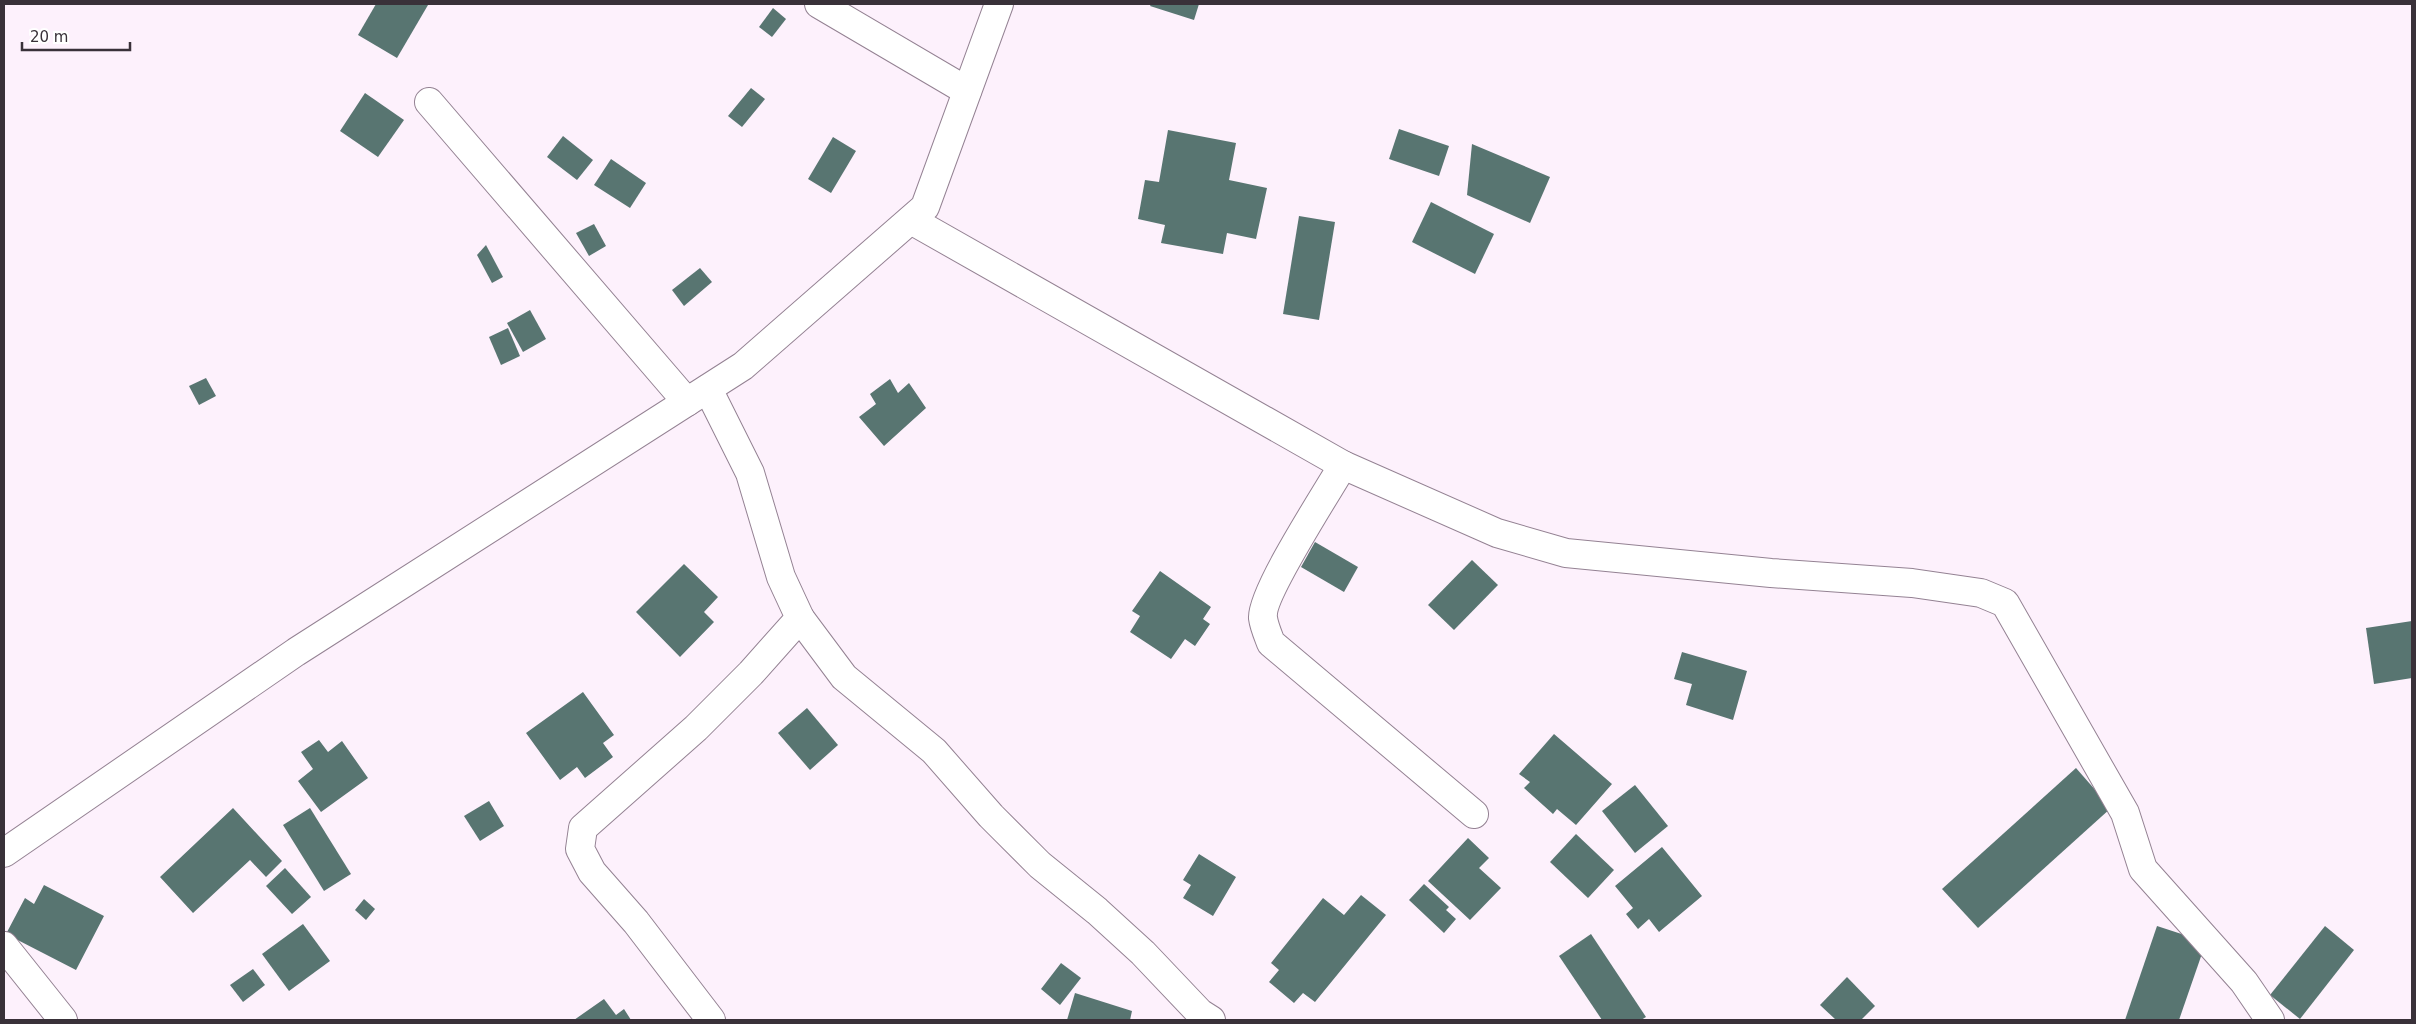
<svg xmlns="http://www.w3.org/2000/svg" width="2416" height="1024" viewBox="0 0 2416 1024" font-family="'DejaVu Sans',sans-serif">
	<rect width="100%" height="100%" fill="#fdf1fc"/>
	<!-- building -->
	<g fill="#587571">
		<polygon points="376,4 428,5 397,58 358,35"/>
		<polygon points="1151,4 1199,4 1194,20 1150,6"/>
		<polygon points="773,8 786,19 772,37 759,27"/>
		<polygon points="751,88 765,99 742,127 728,116"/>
		<polygon points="365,93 404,120 378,157 340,131"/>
		<polygon points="1399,129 1449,146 1439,176 1389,159"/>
		<polygon points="1168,130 1236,143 1229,180 1267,188 1256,239 1227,233 1223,254 1161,243 1165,225 1138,219 1145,180 1159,182"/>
		<polygon points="563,136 593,160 577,180 547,157"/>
		<polygon points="833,137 856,151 831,193 808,179"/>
		<polygon points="1472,144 1550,177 1530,223 1467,195"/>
		<polygon points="611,159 646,183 630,208 594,185"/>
		<polygon points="1431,202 1494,234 1475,274 1412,242"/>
		<polygon points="1299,216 1335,222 1319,320 1283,314"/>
		<polygon points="594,224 606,246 589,256 576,233"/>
		<polygon points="486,245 503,277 492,283 477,255"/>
		<polygon points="700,268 712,282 684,306 672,290"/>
		<polygon points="530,310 546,339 523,352 507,323"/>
		<polygon points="508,328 520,356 501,365 489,337"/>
		<polygon points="206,378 216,396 199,405 189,386"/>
		<polygon points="890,379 898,393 909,383 926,408 884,446 859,417 876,404 870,394"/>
		<polygon points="1315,542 1358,567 1344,592 1301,567"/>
		<polygon points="1472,560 1498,585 1454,630 1428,605"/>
		<polygon points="684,564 718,597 704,612 714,622 680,657 636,612"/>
		<polygon points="1160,571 1211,607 1203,619 1210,624 1195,646 1185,639 1171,659 1130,632 1140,616 1132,611"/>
		<polygon points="2412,621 2412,678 2374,684 2366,628"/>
		<polygon points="1682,652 1747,671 1733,720 1686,705 1692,684 1674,679"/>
		<polygon points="583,692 614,735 603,743 613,757 585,778 577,767 560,780 526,733"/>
		<polygon points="807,708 838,745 810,770 778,733"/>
		<polygon points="1554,734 1612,784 1576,825 1557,809 1553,814 1524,788 1530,782 1519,774"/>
		<polygon points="319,740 328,752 342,741 368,778 321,812 298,781 313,769 301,752"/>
		<polygon points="2076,768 2111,808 1978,928 1942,889"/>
		<polygon points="1635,785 1668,826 1635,853 1602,811"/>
		<polygon points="489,801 504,826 480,841 464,816"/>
		<polygon points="233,808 282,861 266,877 250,860 193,913 160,877"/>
		<polygon points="310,808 351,874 324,891 283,825"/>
		<polygon points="1576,834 1614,870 1588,898 1550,862"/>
		<polygon points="1468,838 1489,858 1479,868 1501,888 1470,920 1428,881"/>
		<polygon points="1662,847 1702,896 1659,932 1649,919 1638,929 1626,914 1633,908 1615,886"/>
		<polygon points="1199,854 1236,877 1213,916 1183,898 1191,885 1183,880"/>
		<polygon points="285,868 311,897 292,914 266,886"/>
		<polygon points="1424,884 1449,907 1446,910 1456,919 1444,933 1409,900"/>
		<polygon points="44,885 104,916 76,970 6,934 25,898 34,904"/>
		<polygon points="1361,895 1386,915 1315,1002 1303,993 1294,1003 1269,982 1279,970 1271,963 1323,898 1344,915"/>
		<polygon points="364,899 375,909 366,920 355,910"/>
		<polygon points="303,924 330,961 289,991 262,954"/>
		<polygon points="2157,926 2206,942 2179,1020 2125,1020"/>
		<polygon points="2325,926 2354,950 2300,1019 2270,995"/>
		<polygon points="1591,934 1646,1017 1641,1020 1602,1020 1559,956"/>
		<polygon points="1061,963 1081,978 1060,1005 1041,989"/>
		<polygon points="253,969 265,985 243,1002 230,985"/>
		<polygon points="1847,977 1875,1006 1861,1020 1836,1020 1820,1005"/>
		<polygon points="1075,993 1132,1011 1130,1020 1067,1020"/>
		<polygon points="604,999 616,1015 624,1009 631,1020 574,1020"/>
	</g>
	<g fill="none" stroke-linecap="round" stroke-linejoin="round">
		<defs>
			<g id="street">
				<polyline points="819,4 967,91"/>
				<polyline points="429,102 687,402"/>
				<polyline points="911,220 1343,465 1497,533 1566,553 1771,573 1912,583 1981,593 2005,603 2125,813 2143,869 2244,982 2270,1020"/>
				<polyline points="708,389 750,473 781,577 800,618 751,673 696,728 583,828 580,849 592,872 636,922 711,1020"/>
				<path d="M1343,465C1328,491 1260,595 1263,618C1264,626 1268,635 1271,643L1474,814"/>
				<polyline points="800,618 844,677 934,751 991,816 1040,865 1097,911 1143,953 1200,1013 1211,1020"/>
				<polyline points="4,853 296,652 743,366 925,207 999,4"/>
				<polyline points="4,946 63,1020"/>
			</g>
		</defs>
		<!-- street casing -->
		<use href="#street" stroke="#948293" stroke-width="30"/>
		<!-- street -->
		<use href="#street" stroke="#fff" stroke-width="28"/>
	</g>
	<!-- border -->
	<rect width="2416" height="1024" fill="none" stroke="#393139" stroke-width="10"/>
	<!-- scale -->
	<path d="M22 42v8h108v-8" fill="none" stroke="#393139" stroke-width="2.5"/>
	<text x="30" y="42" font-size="15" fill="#393139" stroke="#ffffff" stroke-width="4" paint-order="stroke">20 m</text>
</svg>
